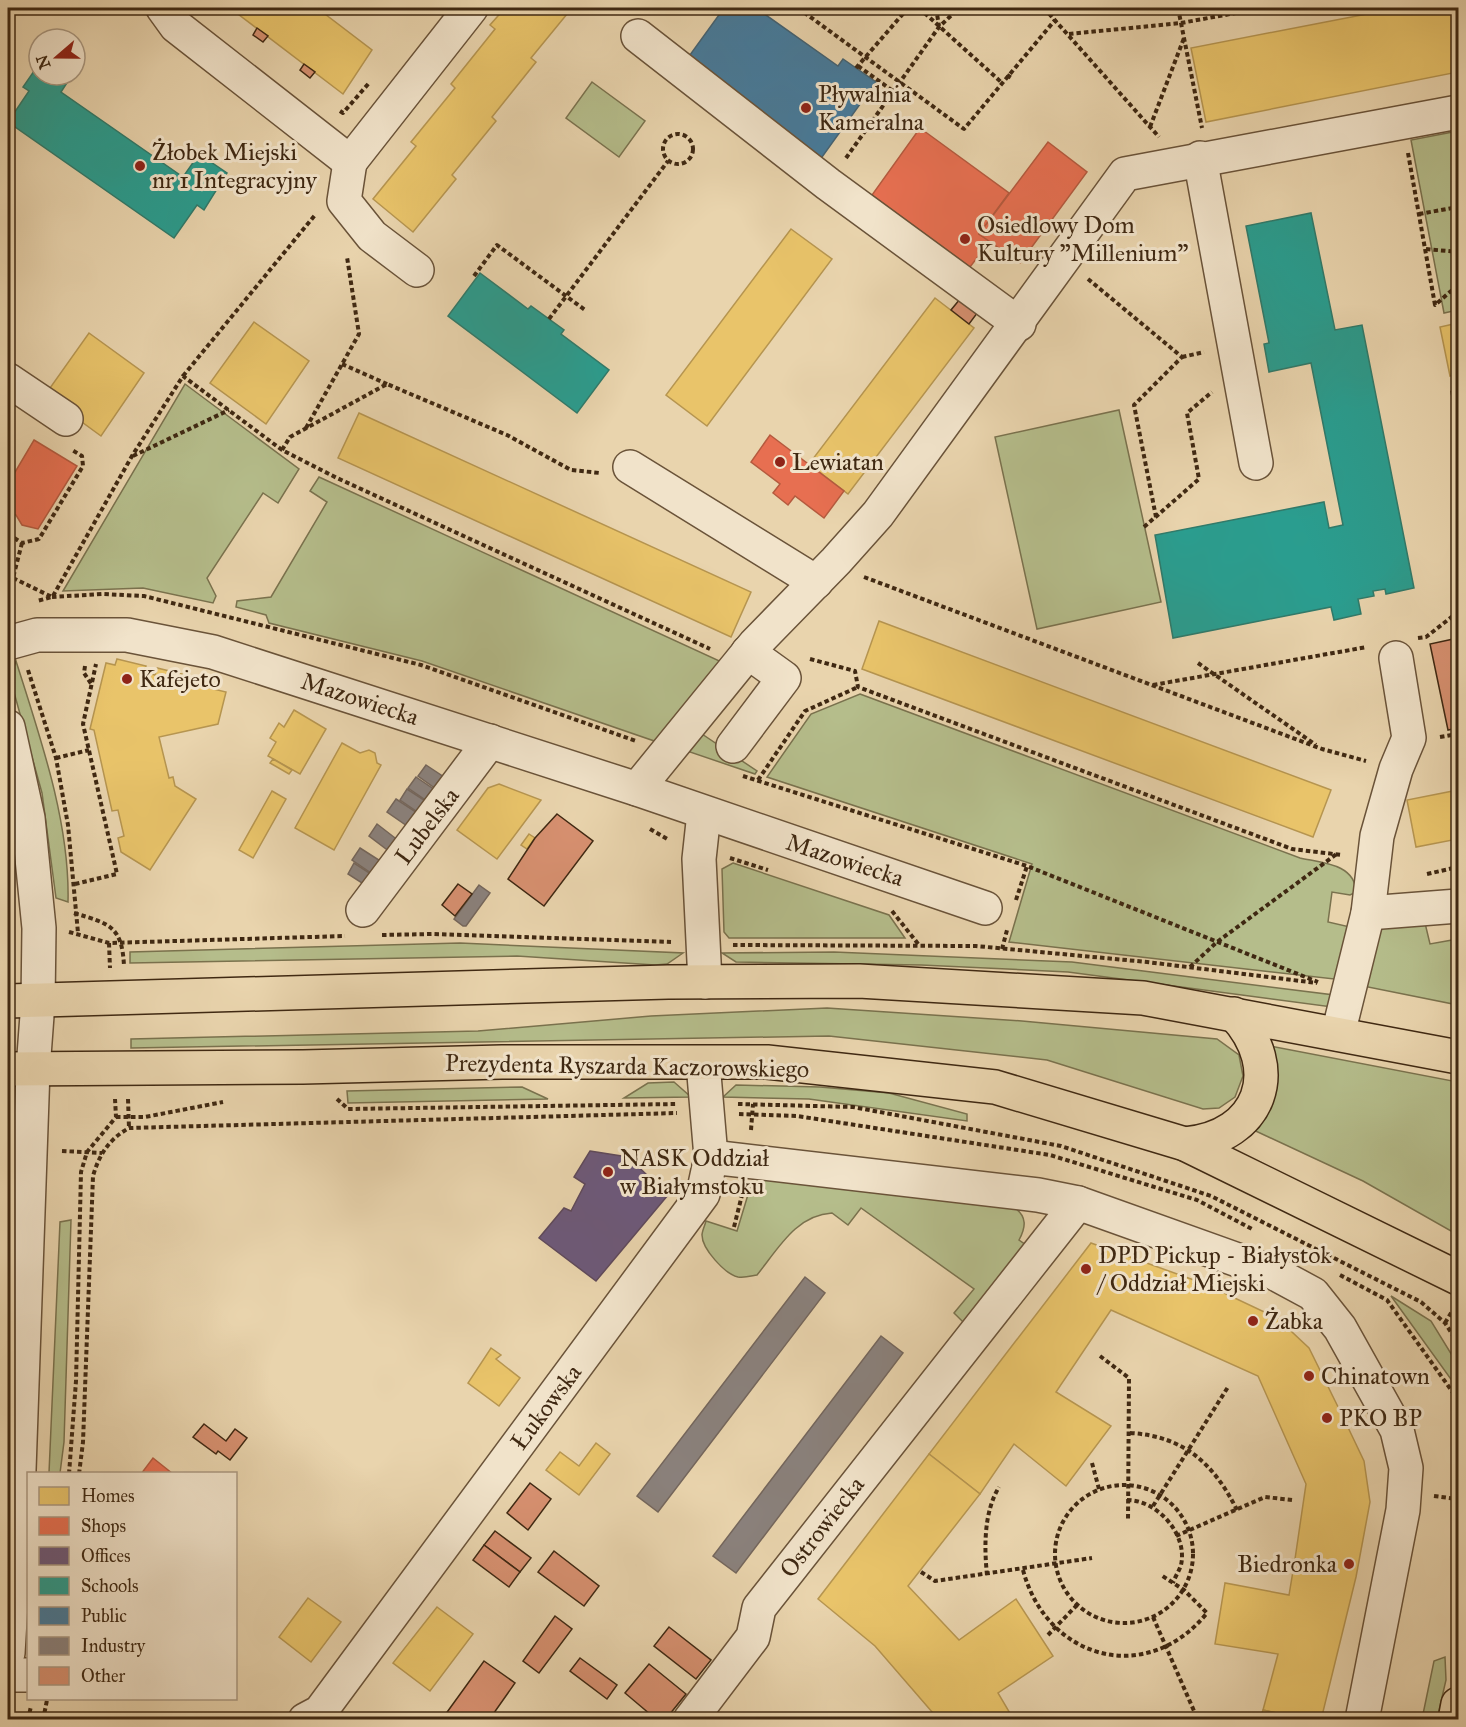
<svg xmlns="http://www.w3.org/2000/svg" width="1466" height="1727" viewBox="0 0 1466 1727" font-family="'IM FELL Great Primer',serif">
	<rect width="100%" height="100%" fill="#e9d4ad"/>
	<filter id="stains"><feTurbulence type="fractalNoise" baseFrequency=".00333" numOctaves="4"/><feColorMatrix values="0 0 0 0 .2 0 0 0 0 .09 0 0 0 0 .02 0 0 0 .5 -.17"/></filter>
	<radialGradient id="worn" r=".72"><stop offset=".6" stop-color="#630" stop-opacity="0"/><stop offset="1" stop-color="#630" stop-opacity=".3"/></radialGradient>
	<!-- green -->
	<g fill="#b5bd8b" stroke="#7a724e" stroke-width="1.5">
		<polygon points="592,82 645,121 619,157 566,118"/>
		<polygon points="1458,131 1458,310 1444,313 1411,140"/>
		<polygon points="185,384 299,469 278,503 263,493 207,578 216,596 213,603 143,588 63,591"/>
		<polygon points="1119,410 1161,602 1037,629 995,437"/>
		<polygon points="319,477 726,664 666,745 422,661 269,623 266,615 236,607 237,601 271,597 327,502 310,491"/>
		<path d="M16,661C40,737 70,822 68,902L56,898L42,793L10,678Z"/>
		<path d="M860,694L1300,858C1323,863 1355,864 1356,892L1350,895L1332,892L1328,922L1350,927L1343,980L1009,942L1032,864L767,777L811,714Z"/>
		<polygon points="699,732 757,771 755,774 684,750"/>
		<polygon points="733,863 889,915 905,938 729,938 724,932 722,869"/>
		<polygon points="1425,923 1430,944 1458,939 1458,1005 1358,985 1381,927"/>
		<polygon points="460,943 683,953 667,964 655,965 517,956 130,963 130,952"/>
		<polygon points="834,952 1072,962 1334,995 1332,1007 1068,972 921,965 736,962 722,953"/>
		<polygon points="827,1008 1022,1021 1217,1039 1239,1055 1243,1076 1235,1097 1219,1108 1203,1109 1047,1060 829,1036 131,1048 131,1039 478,1031 651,1016"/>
		<polygon points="1265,1045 1458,1082 1458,1235 1363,1181 1245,1126"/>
		<polygon points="674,1082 691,1097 624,1098 648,1083"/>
		<polygon points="736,1085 820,1087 889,1093 967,1114 967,1121 809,1099 723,1097"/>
		<polygon points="522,1087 548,1099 348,1103 347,1091"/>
		<path d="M753,1178L1015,1208C1027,1217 1026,1227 1019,1240L1026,1245L964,1323L954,1313L974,1289L861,1208L848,1225L832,1213C796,1215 778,1249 757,1275C751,1276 745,1278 738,1277C725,1274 702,1249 702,1235C702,1231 705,1225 706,1221L737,1231Z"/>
		<polygon points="71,1220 64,1442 60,1473 49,1473 60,1222"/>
		<polygon points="1391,1296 1431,1321 1458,1365 1458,1389"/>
		<polygon points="1445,1657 1446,1680 1437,1719 1422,1719 1434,1661"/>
	</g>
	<!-- homes -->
	<g fill="#e9c46a" stroke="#b69550" stroke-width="1.5">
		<polygon points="230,8 317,8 372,50 343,94"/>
		<polygon points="505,8 572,8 531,58 536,62 492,117 496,121 452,175 456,179 413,232 373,199 416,146 411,142 455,88 451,84 495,29 490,25"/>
		<polygon points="1398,8 1458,8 1458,72 1206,122 1191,48"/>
		<polygon points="791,229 832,259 707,426 666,395"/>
		<polygon points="935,298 974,328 848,494 809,464"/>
		<polygon points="254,322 309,361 266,424 210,383"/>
		<polygon points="1458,323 1458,374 1450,376 1440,327"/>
		<polygon points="89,333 144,373 101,436 45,395"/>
		<polygon points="359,413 751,592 731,637 338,458"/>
		<polygon points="879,621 1331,790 1313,837 862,669"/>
		<polygon points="117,659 146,666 144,672 155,675 157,668 182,674 180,681 226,692 218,724 159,737 169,778 173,777 175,786 196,799 150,870 121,852 118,838 124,836 118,810 112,811 94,730 90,729 106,663 115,665"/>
		<polygon points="294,710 326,729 300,774 268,756 276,742 270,738 279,723 284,727"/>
		<polygon points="342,743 360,753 369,750 375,753 377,763 381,765 334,850 295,828"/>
		<polygon points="273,759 292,770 289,774 270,763"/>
		<polygon points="499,784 541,800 497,859 457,830 488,788"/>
		<polygon points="1458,790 1458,839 1416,847 1407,800"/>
		<polygon points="272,791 286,799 253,858 239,850"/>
		<polygon points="529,834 535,838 527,849 521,845"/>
		<polygon points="1091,1243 1205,1284 1277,1318 1309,1348 1344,1419 1364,1461 1370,1502 1356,1577 1321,1720 1307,1720 1263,1710 1278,1654 1215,1644 1225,1583 1289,1595 1295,1559 1306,1484 1258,1376 1111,1310 1056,1392 1111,1426 1066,1486 1014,1444 980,1494 929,1454"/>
		<polygon points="491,1348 501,1355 496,1359 520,1378 499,1406 468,1383"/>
		<polygon points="596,1443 610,1454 579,1495 546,1470 560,1452 579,1466"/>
		<polygon points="929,1454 980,1494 908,1586 959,1640 1016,1599 1053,1656 998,1693 1014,1720 939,1720 875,1646 818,1599"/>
		<polygon points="308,1598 341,1622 311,1662 279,1637"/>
		<polygon points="437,1607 473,1634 430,1691 393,1663"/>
		<polygon points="1263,1710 1307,1720 1259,1720"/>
	</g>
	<!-- shops -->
	<g fill="#e76f51" stroke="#b55a3e" stroke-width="1.5">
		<polygon points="920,128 1009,193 979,234 990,241 970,267 872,195"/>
		<polygon points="1048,142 1087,172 1020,263 979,234"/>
		<polygon points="770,435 844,491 824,518 795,496 788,505 773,493 780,484 751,462"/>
		<polygon points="34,440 77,466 38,529 22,525 16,515 8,510 8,484"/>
		<polygon points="153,1458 173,1474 141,1474"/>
	</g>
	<!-- offices -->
	<polygon fill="#6d597a" stroke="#5f4a5b" stroke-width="1.5" points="590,1151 628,1157 668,1195 596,1281 539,1238 564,1208 571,1211 585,1184 574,1177"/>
	<!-- schools -->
	<g fill="#2a9d8f" stroke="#307a6a" stroke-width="1.5">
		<polygon points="39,64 39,75 72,75 61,92 183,177 199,154 227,173 204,210 197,205 174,238 8,122 29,91 23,87"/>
		<polygon points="1311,213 1335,330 1362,325 1414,588 1386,594 1385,589 1373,591 1374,596 1358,599 1361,614 1334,620 1331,607 1173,638 1155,535 1324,502 1329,528 1343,525 1311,363 1269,372 1264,344 1269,343 1246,226"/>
		<polygon points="480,273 528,309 531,306 564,330 561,334 609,370 577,413 448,316"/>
	</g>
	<!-- public -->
	<polygon fill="#457b9d" stroke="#436273" stroke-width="1.5" points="724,8 756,8 838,66 843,59 876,82 817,164 785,140 790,133 687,59"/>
	<!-- industry -->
	<g fill="#8a817c" stroke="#74665c" stroke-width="1.5">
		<polygon points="426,765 444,777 436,789 418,776"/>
		<polygon points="416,777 435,790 427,801 408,788"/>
		<polygon points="407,789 427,802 419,813 400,800"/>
		<polygon points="396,799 419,814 410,828 387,812"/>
		<polygon points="377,824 399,841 390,852 369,836"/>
		<polygon points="360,848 382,862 374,875 352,860"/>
		<polygon points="354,863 371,874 365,885 348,874"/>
		<polygon points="479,885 490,893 466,926 463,926 454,919"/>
		<polygon points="805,1277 825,1293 658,1512 637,1496"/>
		<polygon points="881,1336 903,1353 736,1573 713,1556"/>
	</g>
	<!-- building -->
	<g fill="#d79070" stroke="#3f2812" stroke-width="1.5">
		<polygon points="257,28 268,36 263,42 253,35"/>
		<polygon points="304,64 315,72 310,78 300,70"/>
		<polygon points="960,299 978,312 969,324 951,310"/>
		<polygon points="1458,638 1458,728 1448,730 1430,644"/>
		<polygon points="557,814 593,841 544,906 508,879 535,838"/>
		<polygon points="458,884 472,894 455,916 442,905"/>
		<polygon points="204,1424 226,1441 235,1429 247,1438 230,1460 218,1451 216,1454 193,1437"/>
		<polygon points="530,1483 551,1499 528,1530 507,1513"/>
		<polygon points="495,1531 531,1558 520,1572 484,1545"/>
		<polygon points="484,1545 520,1572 509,1587 473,1560"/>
		<polygon points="554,1551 599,1586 584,1606 538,1572"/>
		<polygon points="555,1616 572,1629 539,1673 523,1661"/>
		<polygon points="669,1627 711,1660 696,1679 654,1646"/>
		<polygon points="580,1658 617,1685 607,1699 570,1671"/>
		<polygon points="484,1661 515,1683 489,1720 450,1720 445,1715"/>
		<polygon points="649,1664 686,1694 665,1720 657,1720 625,1693"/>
	</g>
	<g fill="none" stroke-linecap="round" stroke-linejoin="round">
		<defs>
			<g id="minor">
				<polyline points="163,8 176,26 350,162 471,8"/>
				<polyline points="638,36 828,184 1019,324"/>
				<polyline points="1200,158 1256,463"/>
				<polyline points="350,162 344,201 372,236 417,270"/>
				<polyline points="8,380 66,419"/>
				<polyline points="630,467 816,582"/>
				<polyline points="8,643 37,635 127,635 213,652 637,789 985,908"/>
				<polyline points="8,727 28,818 39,928 38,1002 33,1069 19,1470 8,1653"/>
				<polyline points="733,746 784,678 748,652"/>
				<polyline points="637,789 755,644 836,561 878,514 1125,174 1458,112"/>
				<polyline points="704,813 699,859 705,982"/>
				<polyline points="363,910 490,741"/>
				<polyline points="1368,913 1458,906"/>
				<polyline points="1338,1034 1368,913 1377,836 1396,769 1409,738 1396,658"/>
				<polyline points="711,1157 1038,1195 1078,1203 1274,1273 1313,1294 1340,1328 1397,1430 1406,1468 1403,1510 1362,1720"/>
				<polyline points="8,1675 28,1675"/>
				<polyline points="305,1720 320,1712 703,1194 711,1157 703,1063"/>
				<polyline points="690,1720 753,1637 759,1608 1078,1203"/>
			</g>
			<g id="major">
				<polyline points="8,1001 668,982 859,981 1143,998 1458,1057"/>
				<polyline points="8,1069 303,1067 502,1062 767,1062 995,1087 1185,1144 1458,1278"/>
				<path d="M1185,1144C1261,1137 1285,1069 1234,1014"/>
				<polyline points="1455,1720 1458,1704"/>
			</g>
		</defs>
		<!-- minor casing -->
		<use href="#minor" stroke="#6a5339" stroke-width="36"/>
		<!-- major casing -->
		<use href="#major" stroke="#3f2812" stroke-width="36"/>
		<!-- path -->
		<g stroke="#3f2812" stroke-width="4" stroke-dasharray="4.5 3" stroke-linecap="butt">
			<polyline points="798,8 964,129 1055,20"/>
			<polyline points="919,8 1001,82"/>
			<polyline points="936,8 939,26"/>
			<polyline points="1044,8 1159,137"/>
			<polyline points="1178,8 1202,128"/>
			<polyline points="1069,34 1181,23 1263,8"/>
			<polyline points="858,66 893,91"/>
			<polyline points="856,68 908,8"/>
			<polyline points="1007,75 1013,79"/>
			<polyline points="340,111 343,113 369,83"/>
			<polyline points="1150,127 1184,38"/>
			<circle cx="678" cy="149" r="15"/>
			<polyline points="1408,153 1435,305 1458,285"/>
			<polyline points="846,158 939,27 959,8"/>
			<polyline points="1419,214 1458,207"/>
			<polyline points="1426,249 1458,252"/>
			<polyline points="474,276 497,245 585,310"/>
			<polyline points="1088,279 1182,357 1134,405 1156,517"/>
			<polyline points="549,319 668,161"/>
			<polyline points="1182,357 1204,352"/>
			<polyline points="342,364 387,384"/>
			<polyline points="183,376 315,215"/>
			<polyline points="1458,388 1452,389 1458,432"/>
			<polyline points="306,428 359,334 347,257"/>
			<polyline points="282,450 290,437 387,384 507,435 571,470 600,473"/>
			<polyline points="133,456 229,410"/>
			<polyline points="1144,527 1199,479 1187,413 1212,392"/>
			<polyline points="8,534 22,543 39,539 83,466 82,456 72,450"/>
			<polyline points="864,577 1322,749 1366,761"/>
			<polyline points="13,578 52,597 37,601"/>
			<polyline points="8,581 13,578 22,543"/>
			<polyline points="53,596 132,456 183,376 282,450 337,478 710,649"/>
			<polyline points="52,597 102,594 144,596 421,665 636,741"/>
			<polyline points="1418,638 1426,637 1458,612"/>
			<polyline points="810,659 855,671 858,687 1292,849 1342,855"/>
			<polyline points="1198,663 1316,745"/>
			<polyline points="85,666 84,673 92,685"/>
			<polyline points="28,670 56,758 68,825 78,933"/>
			<polyline points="1153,685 1367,647"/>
			<polyline points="1440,737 1458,734"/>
			<polyline points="56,758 89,750"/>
			<polyline points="743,776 1027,866 1318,982"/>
			<polyline points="758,780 805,711 858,687"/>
			<polyline points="650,829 669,840"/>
			<polyline points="730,858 768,870"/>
			<polyline points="1427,874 1458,867"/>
			<polyline points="75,884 117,874 83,724 96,664"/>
			<polyline points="1016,900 1027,866"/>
			<polyline points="892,911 919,945"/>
			<path d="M74,913C110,924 122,926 124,966"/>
			<polyline points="69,932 109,943 345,936"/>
			<polyline points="382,935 433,934 671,942"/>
			<polyline points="109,943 110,968"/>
			<polyline points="733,945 976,946 1147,962 1317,983"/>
			<polyline points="1002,949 1007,930"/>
			<polyline points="1190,967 1217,942 1338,853"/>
			<polyline points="128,1099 129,1128"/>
			<polyline points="337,1099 348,1109 676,1104"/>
			<polyline points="738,1104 853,1107 1061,1146 1211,1196 1421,1302 1445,1323 1458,1343"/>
			<polyline points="739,1114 797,1116 1050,1155 1197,1200 1254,1230"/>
			<polyline points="116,1117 145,1117 223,1102"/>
			<polyline points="751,1130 753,1104"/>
			<polyline points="62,1151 102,1153"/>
			<polyline points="734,1227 743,1191"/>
			<polyline points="1340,1275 1387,1300 1454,1394 1458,1395"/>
			<polyline points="1445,1323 1454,1308"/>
			<polyline points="1100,1356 1129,1378 1128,1521"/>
			<path d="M1130,1433C1184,1436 1214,1464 1237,1510"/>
			<polyline points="1092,1463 1099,1489"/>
			<polyline points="69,1474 76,1381 81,1172 87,1152 116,1117 115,1099"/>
			<path d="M79,1474L83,1442L93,1176C99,1155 109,1139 129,1128L677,1113"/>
			<circle cx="1124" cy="1554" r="69"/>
			<polyline points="1434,1496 1457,1499"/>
			<path d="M1127,1500C1157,1500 1188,1534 1181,1565C1179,1571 1175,1577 1173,1583"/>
			<polyline points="1153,1506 1228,1387"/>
			<polyline points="1176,1536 1265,1497 1292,1500"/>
			<path d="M1023,1570C1047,1660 1147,1687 1207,1613L1184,1590L1161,1575"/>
			<polyline points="921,1572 935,1581 1092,1558"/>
			<path d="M987,1575C984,1546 984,1512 999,1487"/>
			<polyline points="1153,1617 1198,1720"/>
			<polyline points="1048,1635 1077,1605"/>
			<polyline points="28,1720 31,1706"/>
			<polyline points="43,1720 47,1700"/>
		</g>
		<!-- minor -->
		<use href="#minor" stroke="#f1e3ca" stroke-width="33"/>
		<!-- major -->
		<use href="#major" stroke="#e9d4ad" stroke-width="33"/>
	</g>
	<!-- markers -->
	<g fill="#8f2418" stroke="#f1e3ca" stroke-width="2">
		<circle cx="806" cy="108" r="6"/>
		<circle cx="140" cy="166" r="6"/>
		<circle cx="965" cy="239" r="6"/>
		<circle cx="780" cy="462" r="6"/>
		<circle cx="127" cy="679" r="6"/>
		<circle cx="608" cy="1172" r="6"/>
		<circle cx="1086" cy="1269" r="6"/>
		<circle cx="1253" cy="1321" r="6"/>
		<circle cx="1309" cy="1376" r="6"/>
		<circle cx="1327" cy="1418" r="6"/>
		<circle cx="1349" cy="1564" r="6"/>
	</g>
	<g text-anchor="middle" stroke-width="6" stroke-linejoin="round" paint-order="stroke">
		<!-- poi labels -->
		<g font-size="24" fill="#3f2812" stroke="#f1e3ca" text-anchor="start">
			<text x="818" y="102">Pływalnia<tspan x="818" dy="28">Kameralna</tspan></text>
			<text x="152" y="160">Żłobek Miejski<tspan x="152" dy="28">nr 1 Integracyjny</tspan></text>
			<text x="977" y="233">Osiedlowy Dom<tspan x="977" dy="28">Kultury "Millenium"</tspan></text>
			<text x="792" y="470">Lewiatan</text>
			<text x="139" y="687">Kafejeto</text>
			<text x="620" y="1166">NASK Oddział<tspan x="620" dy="28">w Białymstoku</tspan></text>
			<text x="1098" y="1263">DPD Pickup - Białystok<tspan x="1098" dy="28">/ Oddział Miejski</tspan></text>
			<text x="1265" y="1329">Żabka</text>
			<text x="1321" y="1384">Chinatown</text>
			<text x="1339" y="1426">PKO BP</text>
			<text x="1337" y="1572" text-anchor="end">Biedronka</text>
		</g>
		<!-- street labels -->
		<g font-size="24" fill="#3f2812" stroke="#f1e3ca">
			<text transform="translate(360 699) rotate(18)" y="8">Mazowiecka</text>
			<text transform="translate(427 826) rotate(-53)" y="8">Lubelska</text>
			<text transform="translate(845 860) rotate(18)" y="8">Mazowiecka</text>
			<text transform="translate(627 1066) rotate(1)" y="8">Prezydenta Ryszarda Kaczorowskiego</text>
			<text transform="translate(546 1407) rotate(-53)" y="8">Łukowska</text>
			<text transform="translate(822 1527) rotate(-52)" y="8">Ostrowiecka</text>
		</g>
	</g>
	<!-- margin -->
	<rect width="1466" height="1727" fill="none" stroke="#e9d4ad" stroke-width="30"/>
	<rect x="9" y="9" width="1448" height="1709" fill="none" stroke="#3f2812" stroke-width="3"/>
	<rect x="15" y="15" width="1436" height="1697" fill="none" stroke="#3f2812" stroke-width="1.5"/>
	<!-- legend -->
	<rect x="27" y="1472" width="210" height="228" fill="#f1e3ca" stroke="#aa9880" stroke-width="1.5"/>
	<rect x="39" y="1487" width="30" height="18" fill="#e9c46a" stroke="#aa9880" stroke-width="1.5"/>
	<text x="81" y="1502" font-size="18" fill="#3f2812">Homes</text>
	<rect x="39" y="1517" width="30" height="18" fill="#e76f51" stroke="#aa9880" stroke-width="1.5"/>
	<text x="81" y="1532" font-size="18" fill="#3f2812">Shops</text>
	<rect x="39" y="1547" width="30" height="18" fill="#6d597a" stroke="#aa9880" stroke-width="1.5"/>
	<text x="81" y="1562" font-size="18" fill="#3f2812">Offices</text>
	<rect x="39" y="1577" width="30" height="18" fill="#2a9d8f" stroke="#aa9880" stroke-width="1.5"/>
	<text x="81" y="1592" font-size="18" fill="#3f2812">Schools</text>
	<rect x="39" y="1607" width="30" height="18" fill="#457b9d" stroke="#aa9880" stroke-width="1.5"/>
	<text x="81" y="1622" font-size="18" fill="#3f2812">Public</text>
	<rect x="39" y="1637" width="30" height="18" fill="#8a817c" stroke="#aa9880" stroke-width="1.5"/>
	<text x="81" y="1652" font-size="18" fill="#3f2812">Industry</text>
	<rect x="39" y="1667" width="30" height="18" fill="#d79070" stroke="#aa9880" stroke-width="1.5"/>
	<text x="81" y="1682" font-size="18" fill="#3f2812">Other</text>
	<!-- north arrow -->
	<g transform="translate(57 57) rotate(250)"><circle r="28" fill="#f1e3ca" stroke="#aa9880" stroke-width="1.5"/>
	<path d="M0-4.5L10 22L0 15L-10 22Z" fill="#8f2418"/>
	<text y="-9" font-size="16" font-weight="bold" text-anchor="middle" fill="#3f2812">N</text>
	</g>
	<rect width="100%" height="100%" filter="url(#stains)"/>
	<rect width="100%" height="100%" fill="url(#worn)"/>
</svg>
